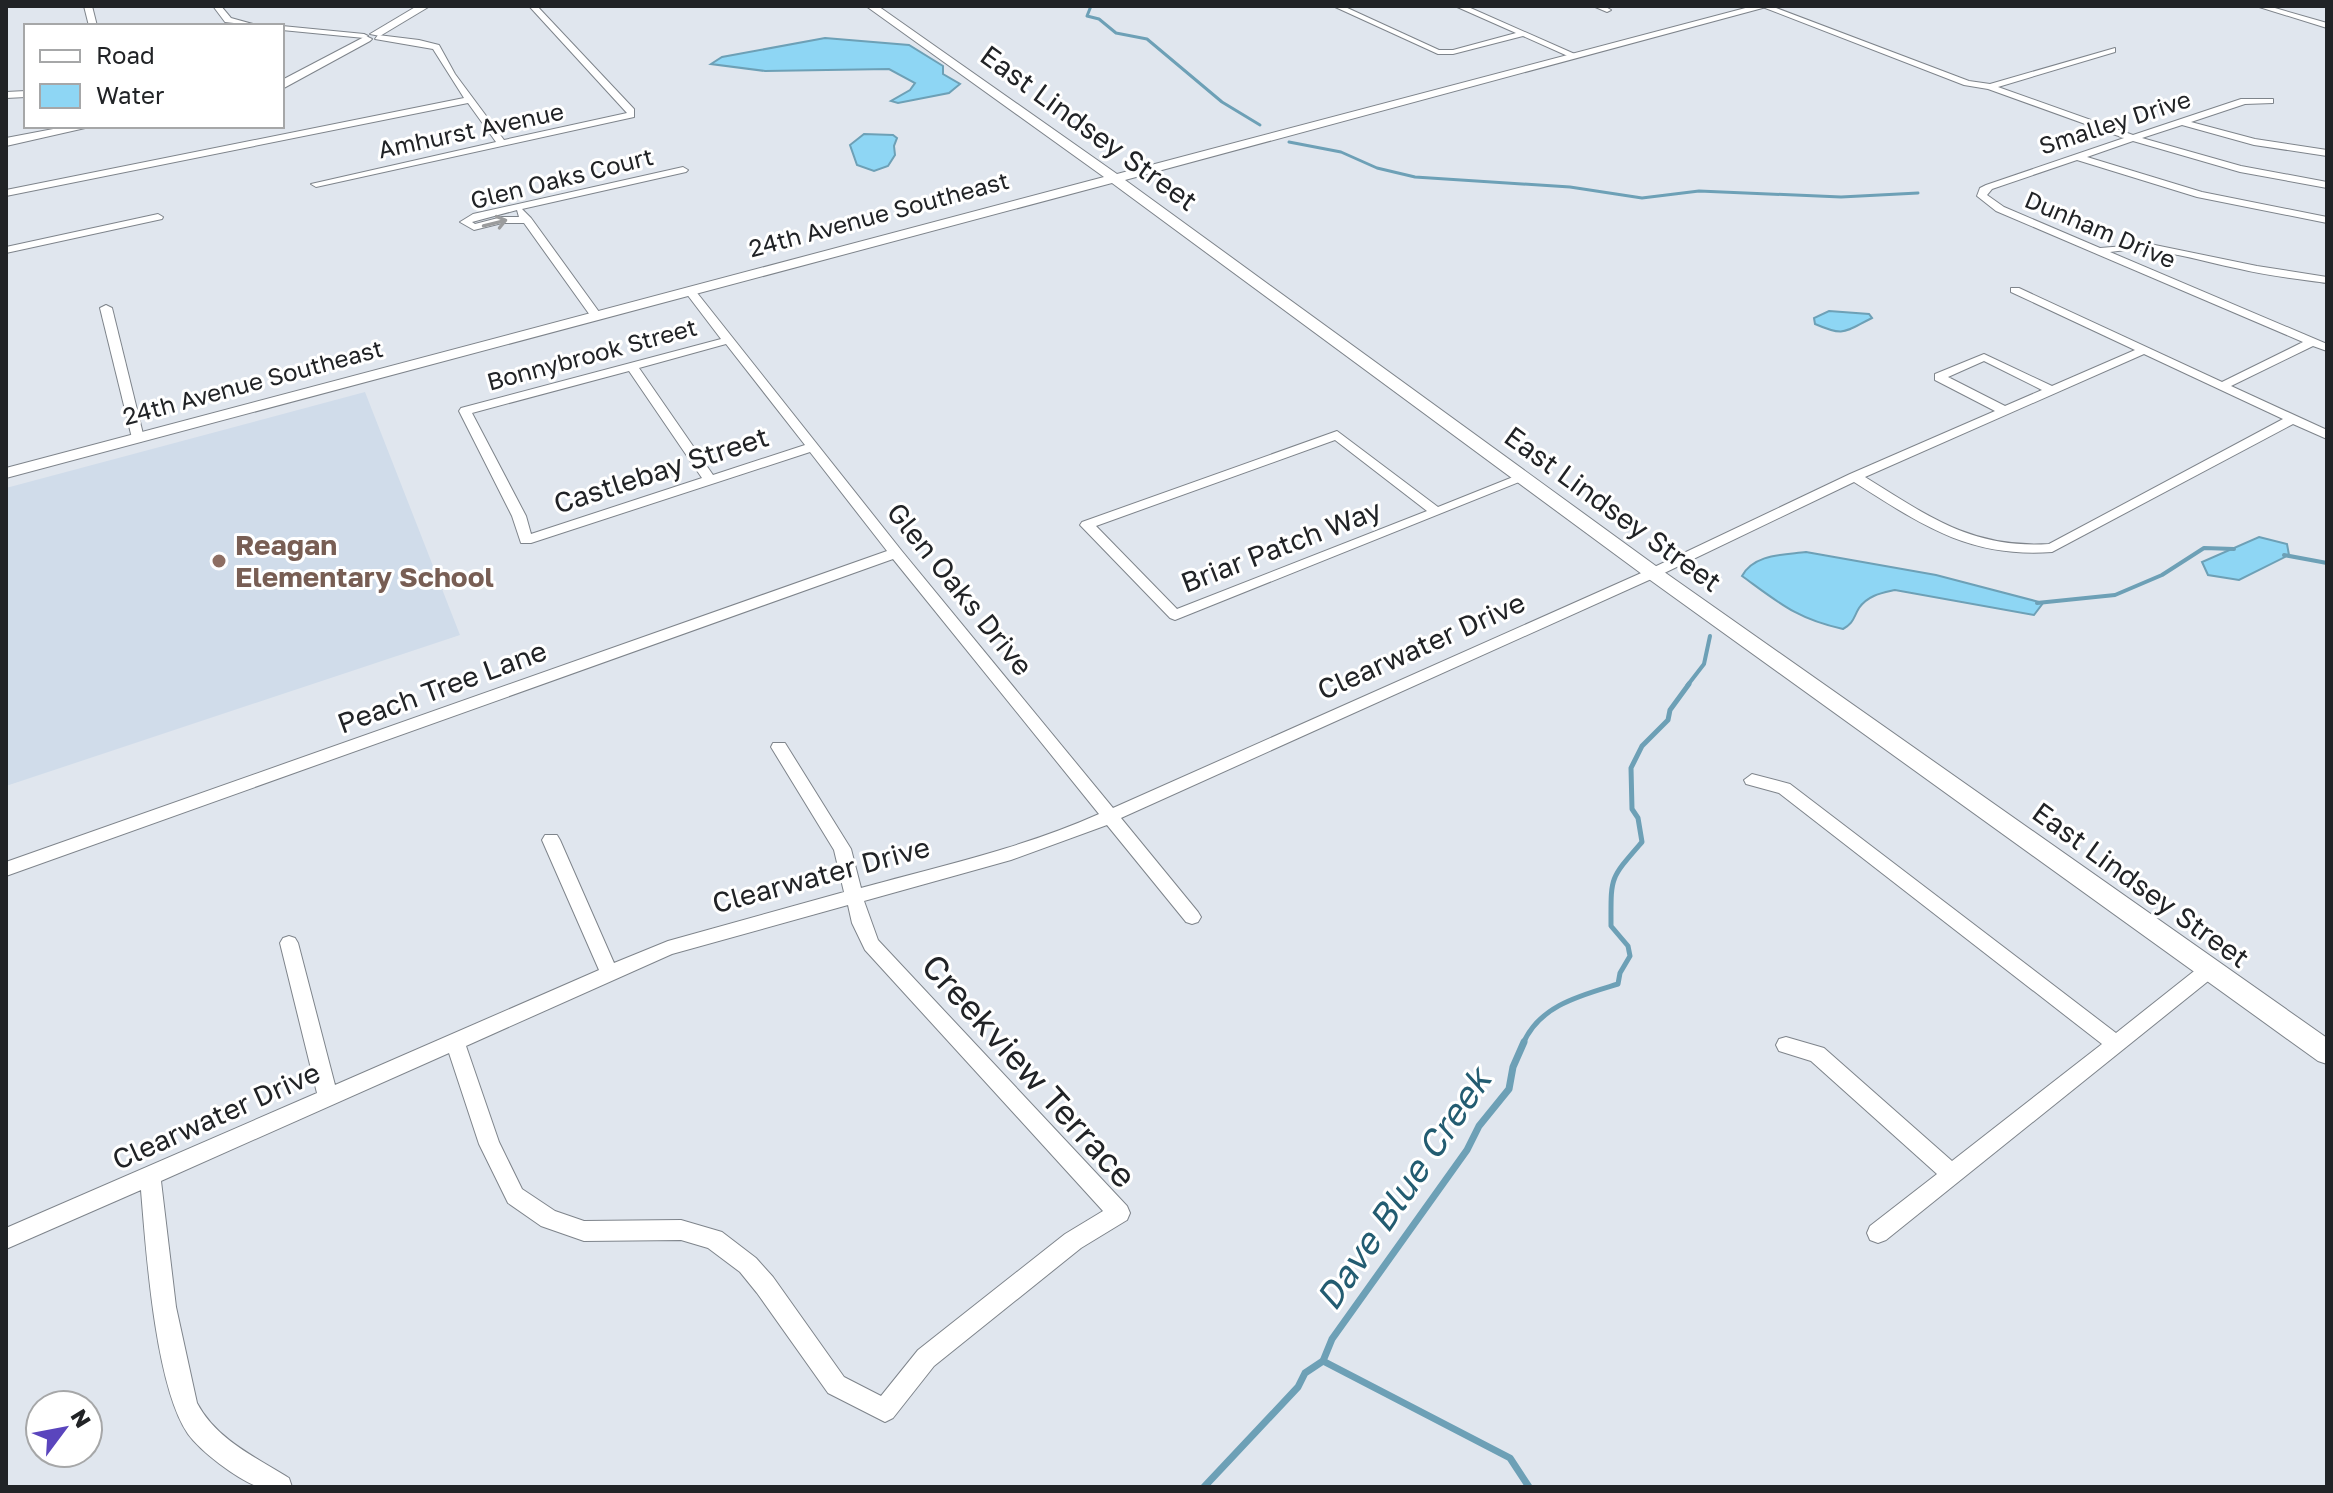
<svg xmlns="http://www.w3.org/2000/svg" width="2333" height="1493" viewBox="0 0 2333 1493" font-family="'Golos Text',sans-serif">
	<rect width="100%" height="100%" fill="#e0e6ee"/>
	<!-- built -->
	<polygon fill="#d0dcea" points="365,392 460,635 6,786 6,488"/>
	<!-- water -->
	<g fill="#8ed6f4" stroke="#6da0b6" stroke-width="2">
		<polygon points="825,38 909,45 943,66 943,74 960,84 949,93 898,103 891,101 910,90 915,83 889,69 765,71 711,64 722,57"/>
		<polygon points="864,134 893,135 897,138 894,146 895,155 888,166 874,171 857,165 850,145"/>
		<path d="M1829,311L1869,314L1872,318C1844,332 1845,337 1815,324L1814,318Z"/>
		<polygon points="2259,537 2287,544 2289,555 2239,580 2208,575 2202,562"/>
		<path d="M1806,552L1936,575L2043,603L2034,615L1895,590C1882,593 1868,595 1859,608C1853,618 1854,623 1843,629C1797,619 1779,603 1742,576C1754,554 1783,555 1806,552Z"/>
	</g>
	<g fill="none" stroke-linecap="round" stroke-linejoin="round">
		<!-- stream-far3 -->
		<g stroke="#6da0b6" stroke-width="3">
			<polyline points="1091,6 1087,16 1099,19 1116,33 1147,39 1222,102 1260,125"/>
			<polyline points="1289,142 1341,152 1377,168 1415,177 1570,187 1642,198 1699,191 1841,197 1918,193"/>
		</g>
		<!-- stream-far2 -->
		<g stroke="#6da0b6" stroke-width="4">
			<polyline points="2284,555 2327,563"/>
			<polyline points="2037,603 2115,595 2162,575 2204,548 2234,549"/>
			<polyline points="1687,686 1704,664 1710,636"/>
		</g>
		<!-- stream-far1 -->
		<path stroke="#6da0b6" stroke-width="5" d="M1523,1044C1539,1005 1582,995 1618,984L1620,973L1630,956L1628,946L1611,926C1611,876 1609,880 1642,842L1638,818L1632,809L1631,768L1642,746L1668,720L1670,710L1689,684"/>
		<!-- stream -->
		<g stroke="#6da0b6" stroke-width="7">
			<polyline points="1323,1361 1510,1458 1529,1487"/>
			<polyline points="1204,1487 1298,1387 1305,1373 1323,1361 1332,1339 1467,1150 1479,1126 1509,1089 1513,1067 1524,1042"/>
		</g>
		<defs>
			<g id="minor">
				<polygon points="84,6 92,6 97,26 89,26"/>
				<polygon points="213,6 221,6 231,18 260,26 225,22"/>
				<polygon points="529,6 537,6 634,109 634,117 316,187 311,184 496,142 468,103 6,196 6,190 464,98 433,49 375,39 378,35 419,40 439,45 455,74 504,140 627,113"/>
				<polygon points="1333,6 1343,6 1439,50 1453,50 1516,33 1455,6 1466,6 1577,55 1570,57 1523,36 1453,54 1438,54"/>
				<polygon points="1593,6 1604,6 1611,10 1607,12"/>
				<path d="M1760,6H1771L1969,81L1990,84L2115,48V52L1998,87L2133,135L2241,99H2273V103L2245,104L2191,122L2255,139L2327,150V156L2254,145L2182,125L2142,138L2241,166L2327,182V188L2240,172L2133,141L2087,157L2202,192L2327,217V223L2197,197L2077,160L1992,189L1987,195L2004,207L2100,248L2150,244L2257,266L2327,277V283C2298,279 2269,276 2240,269C2198,261 2154,244 2110,252L2327,344V351L2313,346L2231,386L2327,430V439L2293,424L2052,552C1969,558 1922,525 1854,482L1658,576L1121,818L1198,912L1201,917L1198,922L1192,924L1186,922L1107,825L1011,860L864,901L878,940L1127,1206L1130,1213L1127,1220L1081,1248L934,1366L893,1418L885,1422L828,1393L757,1293L740,1272L708,1248L681,1240L584,1241L541,1226L508,1203L479,1144L449,1053L161,1181L176,1307L197,1403C216,1439 255,1457 289,1478L292,1487C281,1487 266,1490 256,1486C236,1478 201,1452 188,1434C155,1386 146,1250 141,1190L6,1249V1228L317,1093L280,943L283,938L289,936L295,938L298,943L335,1085L599,970L542,840L545,835H557L560,840L614,963L668,941L844,892L834,850L771,747L773,743H785L851,849L861,888C941,866 1023,848 1099,814L893,559L6,876V862L887,551L810,452L531,543H521L512,516L459,411L461,408L721,339L686,293V289H694L901,550L1113,808L1648,570L1850,474L1995,411L1935,380V374L1984,354L2052,386L2135,350L2011,292V288H2019L2222,382L2303,342L1996,211L1977,196L1980,188L1986,185L2124,138L1988,89L1964,85ZM726,344L805,445L713,475L639,368ZM2144,354L2283,419L2049,544C1972,549 1928,516 1865,477ZM1984,361L2042,390L2005,406L1948,377ZM629,371L702,478L531,534L526,516L472,413ZM848,905L852,923L865,950L1103,1211L1065,1234L918,1350L881,1396L844,1377L773,1277L756,1258L722,1232L681,1220L584,1221L555,1211L522,1189L499,1142L466,1046L672,954Z"/>
				<polygon points="2256,6 2268,6 2327,23 2327,28"/>
				<polygon points="280,26 282,26 364,34 368,36 364,38 282,30"/>
				<polygon points="26,91 26,97 6,98 6,92"/>
				<path d="M683,167L688,170L686,172L522,209L531,218L602,316L596,319L592,318L524,223H502L474,230L460,222L473,214ZM517,210L519,217H502L475,224L472,222Z"/>
				<polygon points="158,214 163,217 162,219 6,253 6,247"/>
				<polygon points="106,305 112,308 144,438 142,441 138,442 132,438 100,308"/>
				<path d="M1337,431L1438,507L1518,475H1528L1529,478L1175,620L1170,618L1080,525L1082,522ZM1335,440L1427,511L1177,609L1096,526Z"/>
				<polygon points="1752,774 1790,784 2116,1033 2203,964 2210,961 2217,964 2219,969 2217,974 1886,1240 1878,1243 1870,1240 1867,1233 1870,1226 1937,1174 1811,1061 1779,1051 1776,1045 1779,1039 1786,1037 1824,1048 1952,1161 2102,1044 1779,793 1746,784 1744,780"/>
			</g>
			<g id="tertiary">
				<polygon points="417,6 430,6 380,36 370,34"/>
				<polygon points="866,6 878,6 1117,174 1753,6 1770,6 1125,180 1660,569 2327,1038 2327,1064 2318,1061 1646,577 1112,183 6,478 6,468 1104,177"/>
				<polygon points="366,36 372,39 370,41 282,89 282,80"/>
				<polygon points="69,126 94,126 6,146 6,138"/>
			</g>
		</defs>
		<!-- minor casing -->
		<use href="#minor" stroke="#7e848b" stroke-width="2"/>
		<!-- tertiary casing -->
		<use href="#tertiary" stroke="#7e848b" stroke-width="2"/>
		<!-- minor -->
		<use href="#minor" fill="#fff" fill-rule="evenodd"/>
		<!-- tertiary -->
		<use href="#tertiary" fill="#fff" fill-rule="evenodd"/>
	</g>
	<!-- one-way arrows -->
	<defs><path id="oneway-shaft" d="M-6 0H5M1.5-3L5.5 0L1.5 3" fill="none" stroke-width="1.6" stroke-linecap="round" stroke-linejoin="round" transform="scale(2)"/></defs>
	<use stroke="#9b9c9d" href="#oneway-shaft" transform="translate(495 223) rotate(-14)"/>
	<!-- markers -->
	<circle fill="#8d6e63" stroke="#fff" stroke-width="3" cx="219" cy="561" r="8"/>
	<g text-anchor="middle" stroke-width="6" stroke-linejoin="round" paint-order="stroke">
		<!-- far-street labels -->
		<g font-size="24" fill="#212326" stroke="#fff">
			<text transform="translate(2115 123) rotate(-18)" y="8">Smalley Drive</text>
			<text transform="translate(471 131) rotate(-12)" y="8">Amhurst Avenue</text>
			<text transform="translate(562 179) rotate(-14)" y="8">Glen Oaks Court</text>
			<text transform="translate(879 215) rotate(-15)" y="8">24th Avenue Southeast</text>
			<text transform="translate(2100 230) rotate(23)" y="8">Dunham Drive</text>
			<text transform="translate(592 355) rotate(-15)" y="8">Bonnybrook Street</text>
			<text transform="translate(253 383) rotate(-15)" y="8">24th Avenue Southeast</text>
		</g>
		<!-- street labels -->
		<g font-size="28" fill="#212326" stroke="#fff">
			<text transform="translate(1089 128) rotate(36)" y="10">East Lindsey Street</text>
			<text transform="translate(661 470) rotate(-18)" y="10">Castlebay Street</text>
			<text transform="translate(1613 509) rotate(36)" y="10">East Lindsey Street</text>
			<text transform="translate(1281 546) rotate(-21)" y="10">Briar Patch Way</text>
			<text transform="translate(960 589) rotate(51)" y="10">Glen Oaks Drive</text>
			<text transform="translate(1421 646) rotate(-24)" y="10">Clearwater Drive</text>
			<text transform="translate(442 687) rotate(-20)" y="10">Peach Tree Lane</text>
			<text transform="translate(821 875) rotate(-15)" y="10">Clearwater Drive</text>
			<text transform="translate(2141 885) rotate(36)" y="10">East Lindsey Street</text>
			<text transform="translate(216 1116) rotate(-24)" y="10">Clearwater Drive</text>
		</g>
		<!-- education labels -->
		<g font-size="28" font-weight="bold" fill="#785e54" stroke="#fff" text-anchor="start">
			<text x="235" y="555">Reagan<tspan x="235" dy="32">Elementary School</tspan></text>
		</g>
		<!-- near-street labels -->
		<g font-size="34" fill="#212326" stroke="#fff">
			<text transform="translate(1029 1071) rotate(48)" y="12">Creekview Terrace</text>
		</g>
		<!-- near-water labels -->
		<g font-size="36" font-style="italic" fill="#235c71" stroke="#fff">
			<text transform="translate(1403 1189) rotate(-56)" y="13">Dave Blue Creek</text>
		</g>
	</g>
	<!-- border -->
	<rect width="2333" height="1493" fill="none" stroke="#212326" stroke-width="16"/>
	<!-- legend -->
	<rect x="24" y="24" width="260" height="104" fill="#ffffff" stroke="#a6a7a8" stroke-width="2"/>
	<rect x="40" y="50" width="40" height="12" fill="#ffffff" stroke="#a6a7a8" stroke-width="2"/>
	<text x="96" y="64" font-size="24" fill="#212326">Road</text>
	<rect x="40" y="84" width="40" height="24" fill="#8ed6f4" stroke="#a6a7a8" stroke-width="2"/>
	<text x="96" y="104" font-size="24" fill="#212326">Water</text>
	<!-- north arrow -->
	<g transform="translate(64 1429) rotate(58)"><circle r="38" fill="#ffffff" stroke="#a6a7a8" stroke-width="2"/>
	<path d="M0-6L14 30L0 20L-14 30Z" fill="#5a45bd"/>
	<text y="-12" font-size="22" font-weight="bold" text-anchor="middle" fill="#212326">N</text>
	</g>
</svg>
